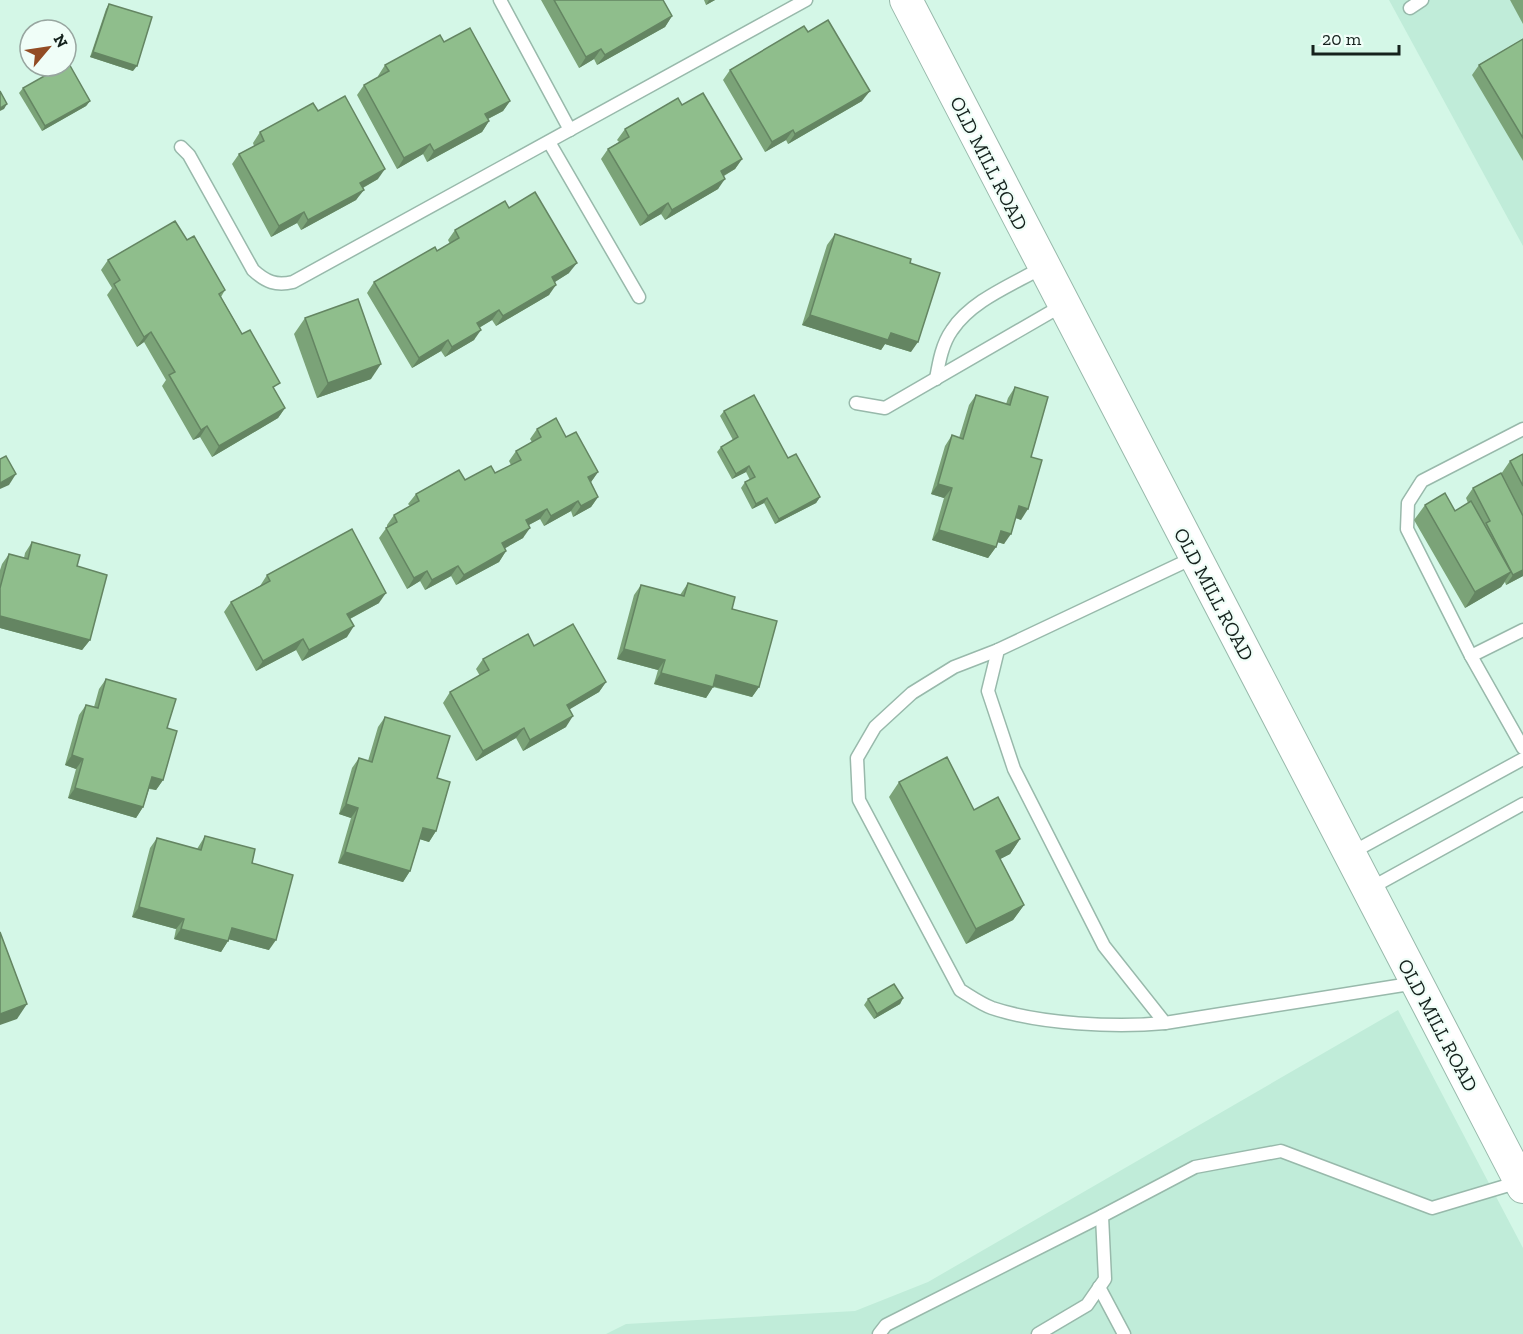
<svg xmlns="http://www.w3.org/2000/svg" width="1523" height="1334" viewBox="0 0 1523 1334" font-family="'Zilla Slab',serif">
	<rect width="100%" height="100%" fill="#d4f7e7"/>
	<!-- built -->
	<g fill="#c0ecd9">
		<polygon points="1389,0 1523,0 1523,246"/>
		<polygon points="1398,1010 1523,1248 1523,1334 606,1334 626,1324 855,1311 928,1282"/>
	</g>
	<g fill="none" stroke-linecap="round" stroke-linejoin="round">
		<defs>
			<g id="lane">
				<polyline points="500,0 570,130"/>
				<polyline points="1410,8 1422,0"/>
				<polyline points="549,142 639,297"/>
				<path d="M181,147L189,155L253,270C266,282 276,286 293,282L806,0"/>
				<path d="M936,379C939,362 942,344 952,330C972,300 1012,285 1043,267"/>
				<polyline points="856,403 885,408 1063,305"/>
				<polyline points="1523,429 1422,481 1408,503 1407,529 1471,656 1523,748"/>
				<polyline points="1195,557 998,650 988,691 1014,769 1104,946 1165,1023 1416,983"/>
				<path d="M998,650L954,667L912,693L875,727L857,758L859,800L960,990C970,996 981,1004 992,1008C1040,1024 1116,1028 1165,1023"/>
				<polyline points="1471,656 1523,630"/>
				<polyline points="1351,853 1523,759"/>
				<polyline points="1369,889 1523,804"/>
				<polyline points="1099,1287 1124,1334"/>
				<polyline points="879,1334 886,1325 1102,1216"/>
				<polyline points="1038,1334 1087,1305 1105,1279 1102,1216 1195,1167 1281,1151 1432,1208 1519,1182"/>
			</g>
			<polyline id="secondary" points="906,0 1523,1187"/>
		</defs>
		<!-- lane casing -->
		<use href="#lane" stroke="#98b9ab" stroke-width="15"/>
		<!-- secondary casing -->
		<use href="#secondary" stroke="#98b9ab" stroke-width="34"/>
		<!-- lane -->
		<use href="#lane" stroke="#fff" stroke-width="12"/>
		<!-- secondary -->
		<use href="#secondary" stroke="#fff" stroke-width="32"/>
	</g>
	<!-- wall -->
	<g fill="#7ba378">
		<polygon points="541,0 663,0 672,16 665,27 597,65 594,59 579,68"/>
		<polygon points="704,0 715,0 706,5"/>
		<polygon points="1510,0 1523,0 1523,24"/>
		<polygon points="109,4 133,71 90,57 106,9"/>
		<polygon points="808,32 862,101 788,144 786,140 765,152 723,80 730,70"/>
		<polygon points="1523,39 1523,161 1472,75 1479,65"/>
		<polygon points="444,42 510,101 503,111 488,119 489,121 482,132 427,162 423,154 397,169 357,95 364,85 379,77 378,76 385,65"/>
		<polygon points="23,88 90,101 86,106 42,131 19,93"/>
		<polygon points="682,105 742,159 735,169 724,176 718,189 665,220 661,214 640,226 601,159 608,149 619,142 617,140 625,129"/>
		<polygon points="318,111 378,179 363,188 356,200 301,230 297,223 271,237 232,164 239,154 254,146 253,143 260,132"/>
		<polygon points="509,208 569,273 555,282 549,295 496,326 492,320 479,328 474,340 445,357 441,351 412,368 367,293 374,282 450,244 448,240 455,230"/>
		<polygon points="835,234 911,352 885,344 881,350 802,325 827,245"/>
		<polygon points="187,240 225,290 221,297 285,408 278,418 212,457 200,437 193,440 162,386 166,380 144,342 137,347 107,295 112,288 101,270 108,260"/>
		<polygon points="305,318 371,379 317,398 294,334"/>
		<polygon points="1015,387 1031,457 1021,520 1015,518 1004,544 997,542 996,547 988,558 932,540 944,498 931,494 945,446 952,435 959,438 969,405 976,395 1006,404 1008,398"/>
		<polygon points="724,411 788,458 820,497 816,503 775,524 764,503 752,509 741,488 745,482 750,480 746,472 732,479 717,452 721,447 733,440 720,416"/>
		<polygon points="537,429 566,437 598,472 591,482 598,497 591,507 573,517 571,511 544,526 540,519 528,525 523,538 505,548 506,551 499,562 456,585 451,576 425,590 420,581 407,589 379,538 387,527 387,525 394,515 410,506 408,504 416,494 465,480 495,473 511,465 509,461 516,451 532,442 530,439"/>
		<polygon points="1523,454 1523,576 1506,585 1505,582 1501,587 1465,608 1414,520 1425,505 1455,511 1468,503 1466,498 1473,488 1501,474 1510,461"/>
		<polygon points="32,542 77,566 90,640 82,650 0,628 0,570 2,564 9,554 24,558 25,553"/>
		<polygon points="267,575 379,603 350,619 347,637 302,661 296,650 256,671 224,612 231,602 260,586"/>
		<polygon points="688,583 732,609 759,687 752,697 713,687 706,698 654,684 658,670 617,659 634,595 641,585 680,595"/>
		<polygon points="534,646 606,682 599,692 569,709 566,727 523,751 516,738 476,761 443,703 450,692 480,676 476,669 483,659"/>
		<polygon points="106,679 167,728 163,780 156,790 149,789 143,807 136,818 68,798 76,769 65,765 79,715 86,705 94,707 99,689"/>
		<polygon points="385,717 437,778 436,831 429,842 420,839 410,871 403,882 338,863 351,818 339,814 352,768 359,758 368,761 378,727"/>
		<polygon points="899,782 974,810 1020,839 1010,854 1000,859 1024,905 1013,920 966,944 889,797"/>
		<polygon points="205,836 252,863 269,950 229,939 221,952 174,939 176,929 132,917 150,848 157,838 197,849"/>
		<polygon points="903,998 900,1004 874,1019 864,1005 868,999"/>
	</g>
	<!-- shaded-wall -->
	<g fill="#648562">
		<polygon points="709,0 715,0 706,5"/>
		<polygon points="672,16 665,27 597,65 605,55"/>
		<polygon points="601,49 594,59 579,68 586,57"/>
		<polygon points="93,52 137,66 133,71 90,57"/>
		<polygon points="870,91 862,101 788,144 795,134"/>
		<polygon points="90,101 86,106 42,131 45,126"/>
		<polygon points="510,101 503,111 478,124 485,114"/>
		<polygon points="7,104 4,109 0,111 0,108"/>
		<polygon points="489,121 482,132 427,162 434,151"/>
		<polygon points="793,130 786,140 765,152 772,142"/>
		<polygon points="430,144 423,154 397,169 404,158"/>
		<polygon points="742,159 735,169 714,181 721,171"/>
		<polygon points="385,169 378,179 353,193 360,183"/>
		<polygon points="725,179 718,189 665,220 672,210"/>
		<polygon points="364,190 356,200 301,230 308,220"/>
		<polygon points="668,203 661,214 640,226 648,216"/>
		<polygon points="304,212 297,223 271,237 279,226"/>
		<polygon points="577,263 569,273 545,288 552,277"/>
		<polygon points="556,285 549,295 496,326 503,316"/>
		<polygon points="499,310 492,320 470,333 477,323"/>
		<polygon points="810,315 891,333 918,342 911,352 885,344 881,350 802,325"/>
		<polygon points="481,330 474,340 445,357 452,347"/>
		<polygon points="151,332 144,342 137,347 144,337"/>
		<polygon points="448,340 441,351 412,368 419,358"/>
		<polygon points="381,364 371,379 317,398 328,383"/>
		<polygon points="285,408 278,418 212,457 219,446"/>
		<polygon points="207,426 200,437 193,440 201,430"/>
		<polygon points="749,466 746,472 732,479 736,474"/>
		<polygon points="598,472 591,482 588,477"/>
		<polygon points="16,474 9,485 0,489 0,483"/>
		<polygon points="938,484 952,488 944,498 931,494"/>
		<polygon points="598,497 591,507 573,517 581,506"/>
		<polygon points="820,497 816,503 775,524 779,519"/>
		<polygon points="767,498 764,503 752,509 756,504"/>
		<polygon points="578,501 571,511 544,526 551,516"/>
		<polygon points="1019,506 1028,509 1021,520 1012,516"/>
		<polygon points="547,509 540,519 518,531 526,520"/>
		<polygon points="530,528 523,538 495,554 502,543"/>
		<polygon points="939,530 996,547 988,558 932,540"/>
		<polygon points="1001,531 1011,534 1004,544 994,541"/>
		<polygon points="506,551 499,562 456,585 464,575"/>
		<polygon points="458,566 451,576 425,590 432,580"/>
		<polygon points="1523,570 1523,576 1506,585 1513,575"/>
		<polygon points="427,571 420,581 407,589 414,578"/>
		<polygon points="1511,572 1501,587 1465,608 1475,592"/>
		<polygon points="386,593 379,603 340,624 347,614"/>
		<polygon points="0,616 90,640 82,650 0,628"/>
		<polygon points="354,626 347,637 302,661 309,650"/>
		<polygon points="303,639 296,650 256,671 263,661"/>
		<polygon points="624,649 665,660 658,670 617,659"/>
		<polygon points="661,673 713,687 706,698 654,684"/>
		<polygon points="716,675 759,687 752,697 709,685"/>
		<polygon points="606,682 599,692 560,715 567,705"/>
		<polygon points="573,716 566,727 523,751 530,740"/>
		<polygon points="524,728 516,738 476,761 483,751"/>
		<polygon points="72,755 83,759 76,769 65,765"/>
		<polygon points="152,777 163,780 156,790 145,787"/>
		<polygon points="75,788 143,807 136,818 68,798"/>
		<polygon points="346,804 358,808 351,818 339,814"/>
		<polygon points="423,828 436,831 429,842 416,838"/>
		<polygon points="1020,839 1010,854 985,867 996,851"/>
		<polygon points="345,852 410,871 403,882 338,863"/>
		<polygon points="1024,905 1013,920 966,944 976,929"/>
		<polygon points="139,907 184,919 176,929 132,917"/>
		<polygon points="232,928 276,940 269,950 224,938"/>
		<polygon points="181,929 228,941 221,952 174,939"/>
		<polygon points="903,998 900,1004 874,1019 877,1014"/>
		<polygon points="27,1004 17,1019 0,1025 0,1014"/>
	</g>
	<!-- building -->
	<g fill="#8fbe8c" stroke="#648562" stroke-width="1.5">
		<polygon points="554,0 663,0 672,16 605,55 601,49 586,57"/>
		<polygon points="109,4 152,17 137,66 93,52"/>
		<polygon points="828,20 870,91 795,134 793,130 772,142 730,70 804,26 808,32"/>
		<polygon points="470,28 510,101 485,114 489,121 434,151 430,144 404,158 364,85 389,71 385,65 440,35 444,42"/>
		<polygon points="1523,39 1523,138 1479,65"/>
		<polygon points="68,62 90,101 45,126 23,88 62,66 66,66 66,63"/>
		<polygon points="0,91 7,104 0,108"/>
		<polygon points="703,93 742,159 721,171 725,179 672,210 668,203 648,216 608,149 629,137 625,129 678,98 682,105"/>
		<polygon points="345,96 385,169 360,183 364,190 308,220 304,212 279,226 239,154 264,141 260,132 313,103 318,111"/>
		<polygon points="535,192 577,263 552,277 556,285 503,316 499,310 477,323 481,330 452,347 448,340 419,358 374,282 435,247 437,251 459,238 455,230 505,201 509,208"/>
		<polygon points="175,221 187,240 194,236 225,290 219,294 242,334 250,330 280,383 273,387 285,408 219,446 207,426 201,430 169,375 175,372 151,332 144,337 114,284 120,280 108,260"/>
		<polygon points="835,234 911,259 910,263 940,273 918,342 891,333 888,340 810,315"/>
		<polygon points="358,299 381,364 328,383 305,318"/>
		<polygon points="1015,387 1048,397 1031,457 1042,460 1028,509 1019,506 1011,534 1001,531 996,547 939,530 952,488 938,484 952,435 963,439 976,395 1010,405"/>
		<polygon points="754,395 788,458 796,454 820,497 779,519 767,498 756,504 745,482 755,477 749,466 736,474 721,447 738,437 724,411"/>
		<polygon points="556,418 566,437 576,432 598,472 588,477 598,497 581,506 578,501 551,516 547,509 526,520 530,528 502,543 506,551 464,575 458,566 432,580 427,571 414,578 386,528 397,522 394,515 419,501 416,494 459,470 465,480 491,466 495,473 521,460 516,451 541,437 537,429"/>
		<polygon points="1523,454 1523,486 1510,461"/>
		<polygon points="6,456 16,474 0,483 0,459"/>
		<polygon points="1501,473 1523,516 1523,570 1513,575 1486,523 1490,521 1473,488"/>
		<polygon points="1445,493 1455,511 1471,501 1511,572 1475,592 1425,505"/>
		<polygon points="352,529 386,593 347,614 354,626 309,650 303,639 263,661 231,602 270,581 267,575"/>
		<polygon points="32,542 80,555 77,566 107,575 90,640 0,616 0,588 9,554 28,559"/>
		<polygon points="688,583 735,597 732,609 777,621 759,687 716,675 713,687 661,673 665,660 624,649 641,585 684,596"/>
		<polygon points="573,624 606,682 567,705 573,716 530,740 524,728 483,751 450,692 489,670 483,659 528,634 534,646"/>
		<polygon points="106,679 176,699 167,728 177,731 163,780 152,777 143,807 75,788 83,759 72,755 86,705 98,708"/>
		<polygon points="385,717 450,736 437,778 450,782 436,831 423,828 410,871 345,852 358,808 346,804 359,758 372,762"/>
		<polygon points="947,757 974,810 998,797 1020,839 996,851 1024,905 976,929 899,782"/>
		<polygon points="205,836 255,849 252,863 293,875 276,940 232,928 228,941 181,929 184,919 139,907 157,838 201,850"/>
		<polygon points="0,932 27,1004 0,1014"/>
		<polygon points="894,984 903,998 877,1014 868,999"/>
	</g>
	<g text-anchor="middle" stroke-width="4.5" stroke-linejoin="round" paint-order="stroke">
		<!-- street labels -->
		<g font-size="20" fill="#15221d" stroke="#f0fef8">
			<text transform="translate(989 163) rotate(63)" y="7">OLD MILL ROAD</text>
			<text transform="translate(1214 594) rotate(62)" y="7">OLD MILL ROAD</text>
			<text transform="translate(1438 1025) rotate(62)" y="7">OLD MILL ROAD</text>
		</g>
	</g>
	<!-- north arrow -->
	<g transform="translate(48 48) rotate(61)"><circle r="28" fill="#f0fef8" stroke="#98a6a0" stroke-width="1.5"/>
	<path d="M0-4.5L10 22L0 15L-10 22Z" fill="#924c24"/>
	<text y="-9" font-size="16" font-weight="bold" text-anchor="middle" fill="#15221d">N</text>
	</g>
	<!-- scale -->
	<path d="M1313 45v9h86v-9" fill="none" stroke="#15221d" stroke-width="3"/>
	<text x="1322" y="45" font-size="18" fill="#15221d" stroke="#f0fef8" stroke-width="4.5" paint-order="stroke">20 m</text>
</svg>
